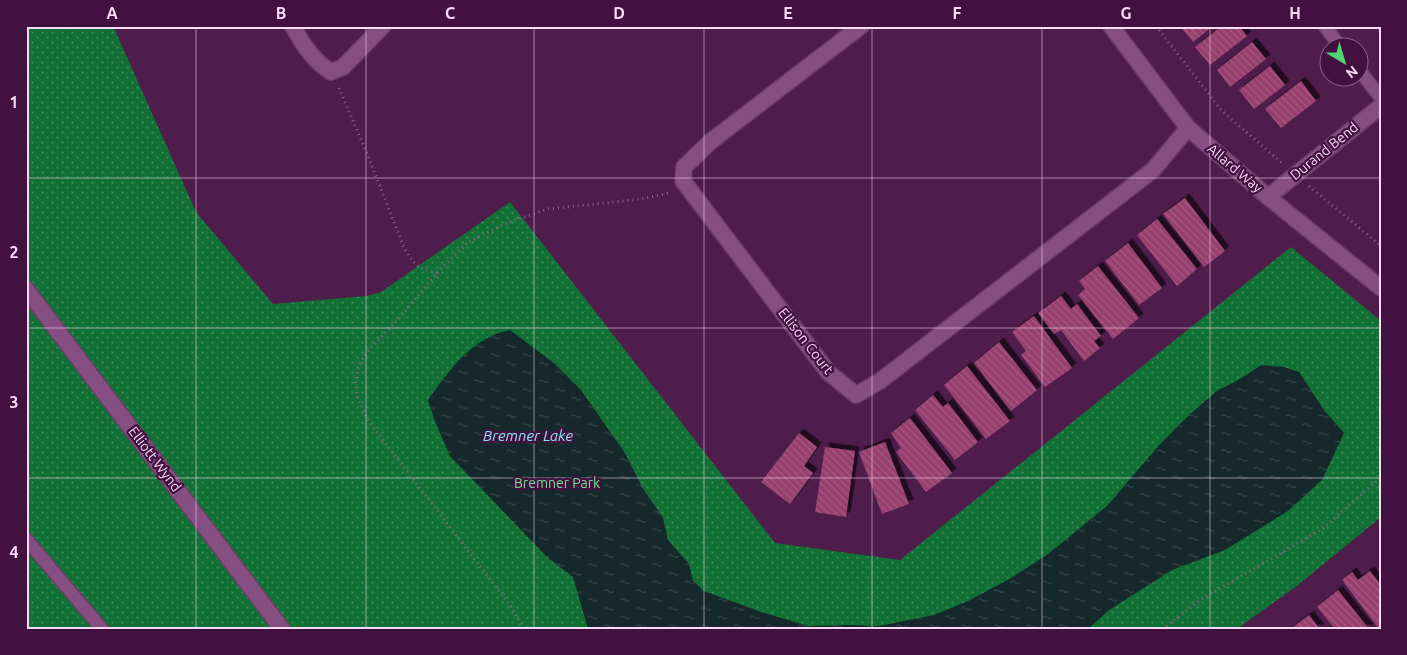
<svg xmlns="http://www.w3.org/2000/svg" width="1407" height="655" viewBox="0 0 1407 655" font-family="Ubuntu,sans-serif">
	<defs>
		<pattern id="green-dots" width="8" height="8" patternUnits="userSpaceOnUse" patternTransform="scale(1.25)"><rect width="8" height="8" fill="#117134"/><path d="M2 2h.1M6 6h.1" fill="none" stroke="#408b5c" stroke-width="1.8" stroke-linecap="round"/></pattern>
		<pattern id="water-ripples" width="26" height="14" patternUnits="userSpaceOnUse" patternTransform="scale(1.25)"><rect width="26" height="14" fill="#15282b"/><path d="M2 4q2-2 4 0t4 0M15 11q2-2 4 0t4 0" fill="none" stroke="#38474a"/></pattern>
		<pattern id="building-back-hatch" width="6" height="6" patternUnits="userSpaceOnUse" patternTransform="scale(1.25)"><rect width="6" height="6" fill="#973f6e"/><path d="M-1 5l2 2M0 0l6 6M5-1l2 2" fill="none" stroke="#a65a83"/></pattern>
		<filter id="shadow"><feDropShadow dx="4.5" dy="-4.5" stdDeviation="0" flood-color="#0009"/></filter>
	</defs>
	<rect width="100%" height="100%" fill="#4e1d4b"/>
	<!-- green -->
	<polygon fill="url(#green-dots)" points="26,26 113,26 196,212 273,304 367,296 381,292 510,202 775,543 900,560 1291,247 1381,321 1381,517 1298,585 1237,629 26,629"/>
	<!-- water -->
	<path fill="url(#water-ripples)" d="M510,330L554,363L581,390L625,453L642,487L663,518L668,540L689,564L693,581L704,591L761,612L808,626L849,625L879,626L934,615L968,601L1011,578L1048,554L1107,506L1160,444L1190,414L1217,391L1240,379L1261,365L1284,367L1299,372L1324,410L1344,433L1322,480L1288,511L1225,550L1172,570L1109,610L1088,629H588L573,577L547,557L450,456L434,419L428,400C449,370 473,337 510,330Z"/>
	<!-- building -->
	<g fill="url(#building-back-hatch)" filter="url(#shadow)">
		<polygon points="1180,26 1213,26 1193,42"/>
		<polygon points="1222,26 1239,26 1247,36 1210,65 1195,47"/>
		<polygon points="1252,42 1266,59 1230,87 1217,70"/>
		<polygon points="1270,66 1285,85 1254,109 1239,90"/>
		<polygon points="1301,81 1316,101 1281,128 1265,109"/>
		<polygon points="1185,198 1225,251 1204,267 1163,214"/>
		<polygon points="1157,219 1197,269 1177,286 1137,235"/>
		<polygon points="1128,243 1162,288 1139,305 1105,261"/>
		<polygon points="1098,266 1139,318 1113,339 1078,295 1085,289 1079,281"/>
		<polygon points="1061,296 1071,309 1077,304 1101,336 1094,341 1100,348 1084,361 1061,330 1054,334 1038,313"/>
		<polygon points="1034,316 1072,368 1045,387 1021,355 1026,351 1012,332"/>
		<polygon points="999,342 1037,390 1011,411 974,363"/>
		<polygon points="967,366 1010,421 986,439 944,385"/>
		<polygon points="933,395 943,407 948,403 978,442 955,460 915,410"/>
		<polygon points="910,418 952,473 926,492 896,452 901,448 891,433"/>
		<polygon points="799,433 817,447 804,466 813,473 790,504 761,482"/>
		<polygon points="885,442 909,504 882,514 859,452"/>
		<polygon points="825,447 855,451 846,517 815,512"/>
		<polygon points="1370,571 1381,585 1381,629 1379,629 1342,580 1352,572 1358,580"/>
		<polygon points="1338,590 1369,629 1335,629 1317,607"/>
		<polygon points="1309,615 1320,629 1291,629"/>
	</g>
	<g fill="none" stroke-linecap="round" stroke-linejoin="round">
		<defs>
			<g id="lane">
				<polyline points="1325,26 1341,48"/>
				<polyline points="1360,71 1381,98"/>
				<polyline points="26,539 102,629"/>
			</g>
			<g id="street">
				<path d="M293,26C302,44 315,62 331,72L343,67L383,26"/>
				<polyline points="861,26 710,142 684,167 683,181 828,372 856,395 880,381 1153,170 1188,128"/>
				<polyline points="1268,197 1381,106"/>
				<polyline points="26,289 282,629"/>
			</g>
			<polyline id="secondary" points="1111,26 1188,128 1268,197 1381,288"/>
		</defs>
		<!-- lane casing -->
		<use href="#lane" stroke="#6a3e68" stroke-width="15"/>
		<!-- street casing -->
		<use href="#street" stroke="#6a3e68" stroke-width="18"/>
		<!-- secondary casing -->
		<use href="#secondary" stroke="#6a3e68" stroke-width="18"/>
		<!-- path -->
		<g stroke="#8f658c" stroke-width="3" stroke-dasharray="1 4" stroke-linecap="butt">
			<polyline points="1156,26 1221,110 1282,163"/>
			<path d="M339,88L366,151L405,250C415,266 419,269 437,273"/>
			<polyline points="1309,186 1381,246"/>
			<polyline points="523,629 512,608 369,422 358,399 355,381 360,362 374,344 397,321 437,273 468,242 507,223 548,209 642,199 669,193"/>
			<polyline points="1162,629 1202,599 1322,529 1381,477"/>
		</g>
		<!-- lane -->
		<use href="#lane" stroke="#855081" stroke-width="12"/>
		<!-- street -->
		<use href="#street" stroke="#855081" stroke-width="15"/>
		<!-- secondary -->
		<use href="#secondary" stroke="#855081" stroke-width="15"/>
	</g>
	<!-- grid -->
	<path fill="none" stroke="#fadbf7" stroke-width="1" stroke-opacity="0.55" d="M196,26V629M366,26V629M534,26V629M704,26V629M872,26V629M1042,26V629M1210,26V629M26,178H1381M26,328H1381M26,478H1381"/>
	<g text-anchor="middle" stroke-width="4.5" stroke-linejoin="round" paint-order="stroke">
		<!-- street labels -->
		<g font-size="14" fill="#fadbf7" stroke="#421140">
			<text transform="translate(1324 151) rotate(-39)" y="5">Durand Bend</text>
			<text transform="translate(1235 168) rotate(40)" y="5">Allard Way</text>
			<text transform="translate(806 341) rotate(52)" y="5">Ellison Court</text>
			<text transform="translate(155 459) rotate(53)" y="5">Elliott Wynd</text>
		</g>
		<!-- park labels -->
		<g font-size="14" fill="#71e28c" stroke="#421140">
			<text x="557" y="488">Bremner Park</text>
		</g>
		<!-- water labels -->
		<g font-size="15" font-style="italic" fill="#84e6f7" stroke="#421140">
			<text x="528" y="441">Bremner Lake</text>
		</g>
	</g>
	<!-- border -->
	<rect width="1407" height="655" fill="none" stroke="#421140" stroke-width="55"/>
	<!-- north arrow -->
	<g transform="translate(1344 62) rotate(142)"><circle r="24" fill="#421140" stroke="#8c6289"/>
	<path d="M0-4L9 19L0 12L-9 19Z" fill="#4ed675"/>
	<text y="-8" font-size="14" font-weight="bold" text-anchor="middle" fill="#fadbf7">N</text>
	</g>
	<rect x="28" y="28" width="1352" height="600" fill="none" stroke="#fadbf7" stroke-width="2"/>
	<g font-size="16" text-anchor="middle" font-weight="bold" fill="#fadbf7">
		<text x="112" y="19">A</text>
		<text x="281" y="19">B</text>
		<text x="450" y="19">C</text>
		<text x="619" y="19">D</text>
		<text x="788" y="19">E</text>
		<text x="957" y="19">F</text>
		<text x="1126" y="19">G</text>
		<text x="1295" y="19">H</text>
		<text x="14" y="108">1</text>
		<text x="14" y="258">2</text>
		<text x="14" y="408">3</text>
		<text x="14" y="558">4</text>
	</g>
</svg>
